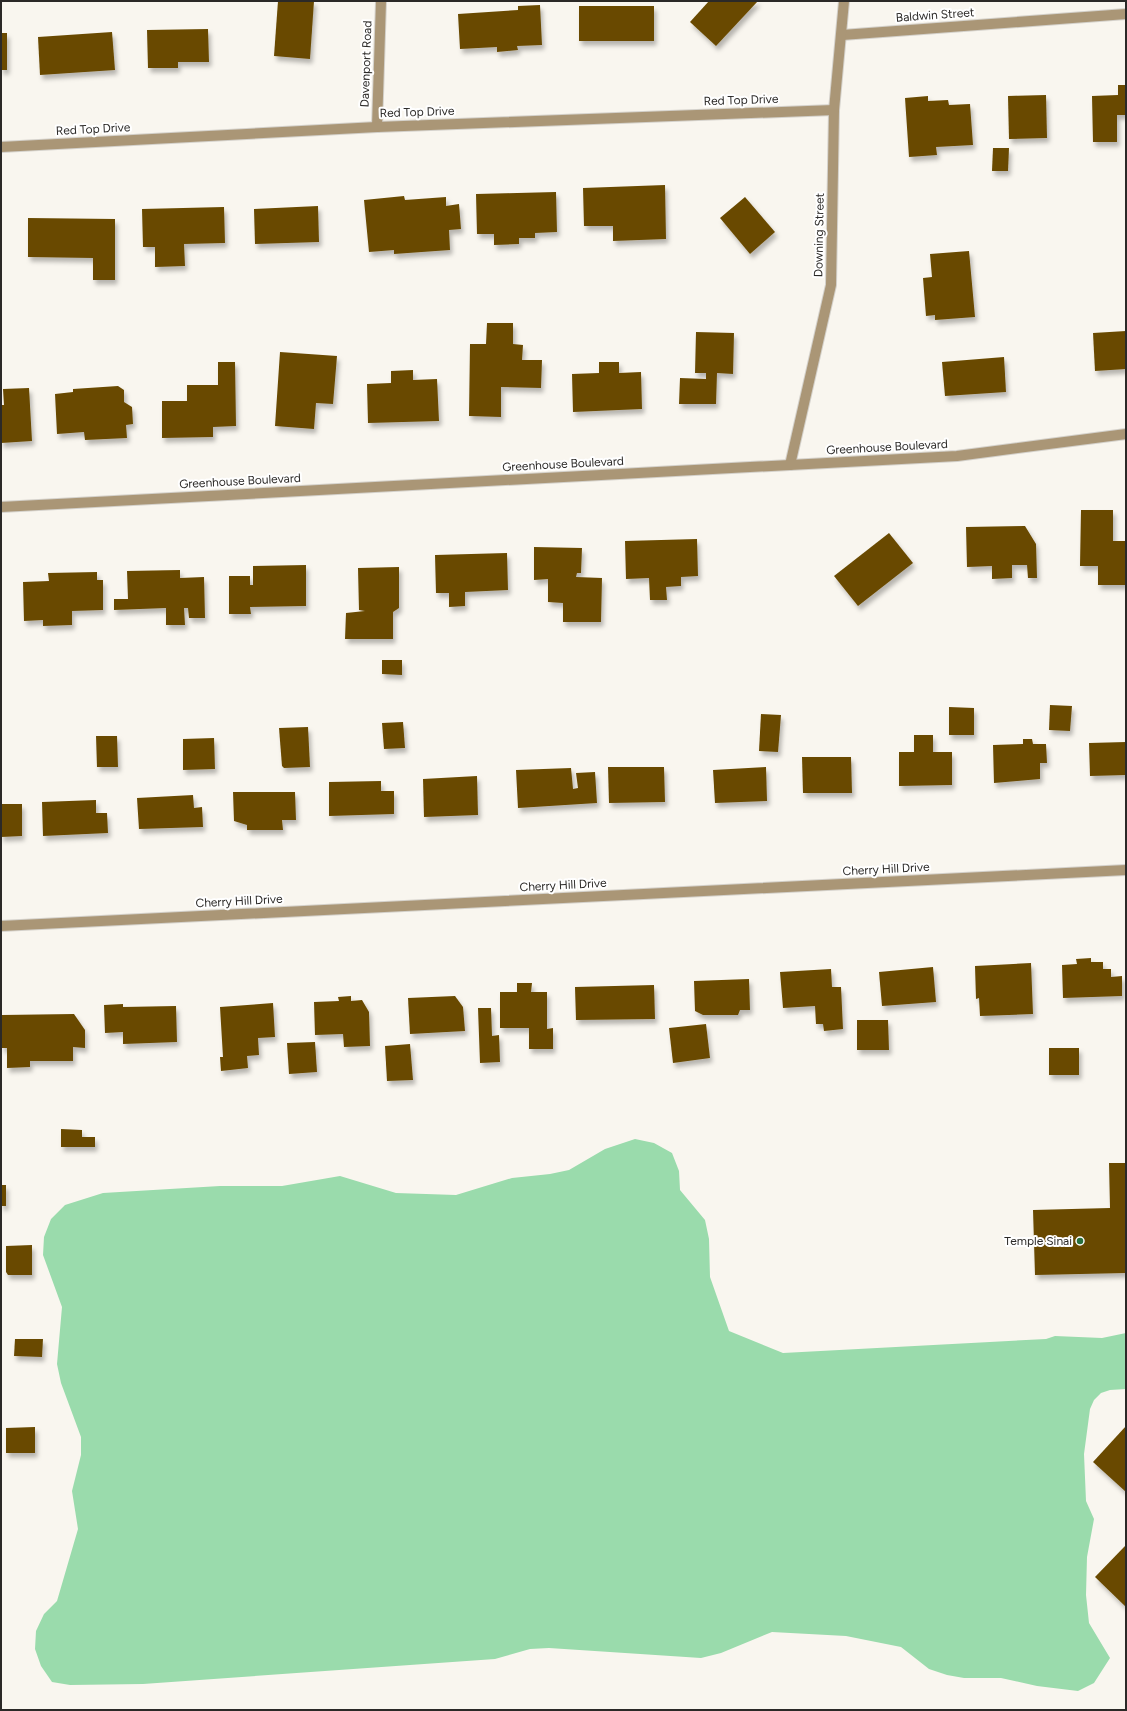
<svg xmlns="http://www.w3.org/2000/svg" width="1127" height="1711" viewBox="0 0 1127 1711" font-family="Figtree,sans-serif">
	<defs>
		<filter id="shadow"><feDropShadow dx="2.5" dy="4.5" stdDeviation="2" flood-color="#0004"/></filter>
	</defs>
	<rect width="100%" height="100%" fill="#f9f6ef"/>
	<!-- green -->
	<polygon fill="#9adbac" points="635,1139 654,1143 672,1153 679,1171 680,1190 705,1220 709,1239 710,1277 729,1331 783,1353 1046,1339 1055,1336 1102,1338 1126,1333 1126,1389 1110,1390 1101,1393 1094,1400 1090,1409 1084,1454 1086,1501 1094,1519 1087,1557 1086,1595 1089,1623 1110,1658 1094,1683 1078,1691 1037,1686 1001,1678 964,1678 947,1675 929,1669 901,1647 846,1636 772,1632 721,1653 701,1658 549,1648 530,1649 495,1659 143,1684 70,1685 52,1682 41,1666 35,1649 36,1631 44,1614 57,1601 78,1529 72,1491 81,1455 81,1437 61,1383 57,1364 62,1307 43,1255 44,1237 51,1219 65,1205 103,1193 220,1186 282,1186 340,1176 396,1193 456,1195 512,1178 550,1174 569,1170 605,1149"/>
	<!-- building -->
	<g fill="#694a01" filter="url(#shadow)">
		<polygon points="278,1 314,1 310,59 274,56"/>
		<polygon points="709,1 758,1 716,46 690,22"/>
		<polygon points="540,5 542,45 517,46 518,50 497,52 497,47 460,49 458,14 518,10 518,6"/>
		<rect x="579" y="6" width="75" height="35"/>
		<polygon points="208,29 209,62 178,62 178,68 148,68 147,30"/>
		<polygon points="112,32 115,70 40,75 38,37"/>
		<rect x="1" y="33" width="6" height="37"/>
		<polygon points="1118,85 1126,85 1126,115 1117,115 1117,142 1093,142 1092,96 1118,95"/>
		<polygon points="1046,95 1047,138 1009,139 1008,96"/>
		<polygon points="928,96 928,101 948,100 949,105 970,104 973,145 936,147 937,155 909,157 905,98"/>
		<polygon points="993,148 1009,148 1008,171 992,171"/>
		<polygon points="665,185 666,239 613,241 613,226 584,226 583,188"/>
		<polygon points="556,192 557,232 535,233 535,238 519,238 519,244 494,245 494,234 477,234 476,194"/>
		<polygon points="404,196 405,200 446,197 446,206 459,204 461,229 449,230 450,250 394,254 394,250 369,252 364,200"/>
		<polygon points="745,197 775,232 750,254 720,218"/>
		<polygon points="318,206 319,242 255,244 254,209"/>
		<polygon points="224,207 225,243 184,244 185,266 155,267 155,247 143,247 142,209"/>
		<polygon points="28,218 115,219 115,280 93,280 93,258 28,257"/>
		<polygon points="969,251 975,317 935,320 935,315 926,316 923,278 932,277 930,254"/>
		<polygon points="487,323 513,323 513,344 523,345 522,360 542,360 541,388 501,387 501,417 469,416 470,344 486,344"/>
		<polygon points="1126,331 1126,369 1095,371 1093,333"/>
		<polygon points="696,332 734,333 733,374 717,373 716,404 679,404 680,378 706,379 706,373 695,373"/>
		<polygon points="280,352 337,356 333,404 316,403 314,429 275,426"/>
		<polygon points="1004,357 1006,392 945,396 942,362"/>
		<polygon points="218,362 235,362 236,426 213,427 213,437 162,438 162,401 187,401 187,385 218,385"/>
		<polygon points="599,362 619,362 619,373 641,372 642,409 573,412 572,374 599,373"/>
		<polygon points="413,370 413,380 437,379 439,421 368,423 367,384 391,383 391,371"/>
		<polygon points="118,386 124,390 124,402 132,407 133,424 126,425 127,438 85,440 84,432 57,434 55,394 73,392 73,389"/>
		<polygon points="29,388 32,441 1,443 1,405 4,405 3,389"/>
		<polygon points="1081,510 1113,510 1113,541 1126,541 1126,585 1098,585 1098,566 1080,566"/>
		<polygon points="1025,526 1036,544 1037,578 1028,578 1027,565 1012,565 1012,578 992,579 992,566 967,567 966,527"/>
		<polygon points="889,533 913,563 858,606 834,576"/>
		<polygon points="697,539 698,576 681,577 681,586 666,587 667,600 650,600 649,578 626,579 625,541"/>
		<polygon points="534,547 582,548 581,573 577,573 576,577 602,578 601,622 563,622 563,603 548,602 548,579 534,580"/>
		<polygon points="507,553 508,590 465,592 465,606 449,607 449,593 436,593 435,555"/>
		<polygon points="306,565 306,606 250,607 251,614 229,614 229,576 250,576 250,585 253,585 253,566"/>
		<polygon points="399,567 399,608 393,612 393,639 345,639 346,613 365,611 359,610 358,568"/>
		<polygon points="180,570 180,578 204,577 205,618 189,618 188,608 184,608 185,625 166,625 166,608 114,610 114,599 128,599 127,571"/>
		<polygon points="97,572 97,580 103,580 103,610 72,611 72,625 43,626 43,620 24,621 23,582 49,581 48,573"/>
		<polygon points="382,660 402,660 402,675 382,674"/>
		<polygon points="1050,705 1072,706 1070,731 1049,730"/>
		<polygon points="949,707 974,708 974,735 949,735"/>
		<polygon points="761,714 781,715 778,752 759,751"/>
		<polygon points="403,722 405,748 384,749 382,723"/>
		<polygon points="308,727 310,767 284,768 282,766 279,728"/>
		<polygon points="914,735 933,735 933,752 952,752 952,785 899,786 899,752 914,752"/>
		<polygon points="96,736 117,736 118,767 97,767"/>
		<polygon points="214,738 215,769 183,770 183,739"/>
		<polygon points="1023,739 1032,739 1033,744 1046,744 1047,763 1040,763 1040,779 994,783 993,745 1023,744"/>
		<polygon points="1126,742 1126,775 1090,776 1089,743"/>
		<polygon points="802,757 851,757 852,793 803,793"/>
		<polygon points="608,767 664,767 665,802 609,803"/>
		<polygon points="766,767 767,801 715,803 713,770"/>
		<polygon points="571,768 573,789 578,788 576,773 595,772 597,803 518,808 516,770"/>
		<polygon points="477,776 478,815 424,817 423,779"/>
		<polygon points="381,781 381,791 394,791 394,814 329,816 329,782"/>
		<polygon points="233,792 295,792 296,820 282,820 283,830 247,830 247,825 234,821"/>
		<polygon points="193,795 194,808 202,807 203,827 139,829 137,798"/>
		<polygon points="96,800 96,813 107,813 108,833 43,836 42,802"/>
		<polygon points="1,804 22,804 22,836 1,837"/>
		<polygon points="1091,958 1091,962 1103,962 1103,969 1111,969 1111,977 1122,976 1122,996 1063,998 1062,965 1077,964 1076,959"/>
		<polygon points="1031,963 1033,1014 980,1016 979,998 976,999 975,966"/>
		<polygon points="933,967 936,1002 882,1006 879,972"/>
		<polygon points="831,969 832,987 841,987 843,1029 824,1031 823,1024 816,1024 815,1006 783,1008 780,972"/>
		<polygon points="749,979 750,1010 740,1010 738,1015 703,1015 695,1011 694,981"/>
		<polygon points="517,983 532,983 531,992 547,992 547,1029 553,1028 553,1049 529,1049 529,1028 500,1028 500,992 517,992"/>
		<polygon points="654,985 655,1019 576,1020 575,987"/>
		<polygon points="351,996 351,1001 362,1000 369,1012 370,1046 344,1047 343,1034 315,1035 314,1002 339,1001 338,997"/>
		<polygon points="455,996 463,1007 465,1031 410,1034 408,998"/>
		<polygon points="273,1003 275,1037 258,1038 259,1055 247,1056 248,1068 221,1071 220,1057 223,1057 220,1007"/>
		<polygon points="123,1004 123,1007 176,1006 177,1042 123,1044 123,1032 105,1033 104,1005"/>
		<polygon points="478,1008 491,1008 492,1036 499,1035 500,1062 480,1063"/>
		<polygon points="74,1014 85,1030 85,1048 73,1047 73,1061 30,1061 30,1067 7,1068 7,1048 2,1048 2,1015"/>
		<polygon points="857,1020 888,1020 889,1050 857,1050"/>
		<polygon points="706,1024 710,1058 673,1063 669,1028"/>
		<polygon points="315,1042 317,1072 289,1074 287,1043"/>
		<polygon points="410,1044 413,1080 387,1081 385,1046"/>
		<rect x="1049" y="1048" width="30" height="27"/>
		<polygon points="61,1129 82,1130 82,1137 95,1137 95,1147 61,1147"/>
		<polygon points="1109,1163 1126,1163 1126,1273 1035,1275 1033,1210 1110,1208"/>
		<rect x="1" y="1185" width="5" height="21"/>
		<polygon points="32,1245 32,1275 8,1275 6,1272 6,1246"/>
		<polygon points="15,1339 43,1339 42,1357 14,1356"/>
		<polygon points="1126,1426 1126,1492 1093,1462"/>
		<polygon points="35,1427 35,1453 6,1453 6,1428"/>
		<polygon points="1125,1546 1126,1547 1126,1607 1095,1577"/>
	</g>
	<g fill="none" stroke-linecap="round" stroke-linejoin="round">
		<defs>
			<g id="minor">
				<polyline points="842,35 1126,14"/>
				<polyline points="377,127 381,1"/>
				<polyline points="1,147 377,127 834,110"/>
				<polyline points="790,465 831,285 834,110 844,1"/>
				<polyline points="1,507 957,456 1126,434"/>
				<polyline points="1,926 1126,870"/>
			</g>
		</defs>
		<!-- minor casing -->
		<use href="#minor" stroke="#d4d1cb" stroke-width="12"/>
		<!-- minor -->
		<use href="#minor" stroke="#aa9676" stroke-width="10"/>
	</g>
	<!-- markers -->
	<circle fill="#27703d" stroke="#fff" stroke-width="1.5" cx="1080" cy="1241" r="4"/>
	<g text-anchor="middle" stroke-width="4" stroke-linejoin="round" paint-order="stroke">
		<!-- street labels -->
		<g font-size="12" fill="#2b2927" stroke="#fff">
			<text transform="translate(935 15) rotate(-4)" y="4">Baldwin Street</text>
			<text transform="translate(366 64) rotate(-88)" y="4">Davenport Road</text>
			<text transform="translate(741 100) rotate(-2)" y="4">Red Top Drive</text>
			<text transform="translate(417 112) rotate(-2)" y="4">Red Top Drive</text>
			<text transform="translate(93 129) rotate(-3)" y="4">Red Top Drive</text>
			<text transform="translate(819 235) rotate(-89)" y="4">Downing Street</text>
			<text transform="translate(887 447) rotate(-3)" y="4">Greenhouse Boulevard</text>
			<text transform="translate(563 464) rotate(-3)" y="4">Greenhouse Boulevard</text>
			<text transform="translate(240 481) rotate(-3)" y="4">Greenhouse Boulevard</text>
			<text transform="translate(886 869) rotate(-3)" y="4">Cherry Hill Drive</text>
			<text transform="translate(563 885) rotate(-3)" y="4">Cherry Hill Drive</text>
			<text transform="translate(239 901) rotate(-3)" y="4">Cherry Hill Drive</text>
		</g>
		<!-- poi labels -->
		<g font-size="12" fill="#2b2927" stroke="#fff" text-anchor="end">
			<text x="1072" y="1245">Temple Sinai</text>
		</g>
	</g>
	<!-- border -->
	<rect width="1127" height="1711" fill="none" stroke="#2b2927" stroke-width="4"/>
</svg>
